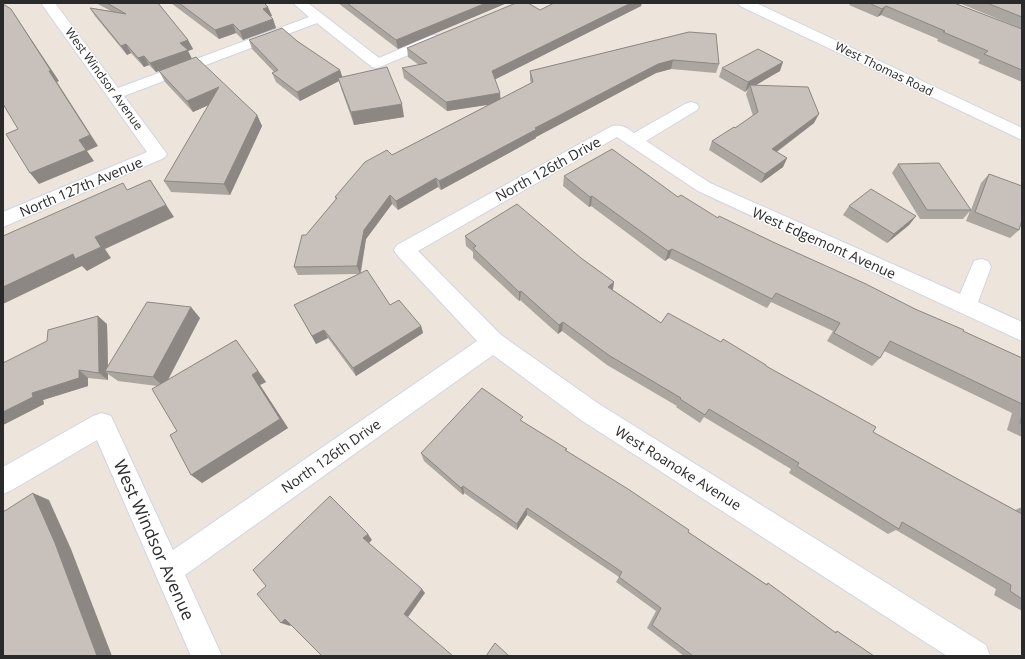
<svg xmlns="http://www.w3.org/2000/svg" width="1025" height="659" viewBox="0 0 1025 659" font-family="'Open Sans',sans-serif">
	<rect width="100%" height="100%" fill="#ede4db"/>
	<g fill="none" stroke-linecap="round" stroke-linejoin="round">
		<defs>
			<g id="minor">
				<polygon points="41,3 55,3 118,88 309,17 293,3 308,3 379,58 430,36 435,35 440,36 442,39 440,42 377,68 372,67 317,23 124,96 164,150 167,154 164,158 3,227 3,212 147,152"/>
				<path d="M691,102L697,104L699,107L697,110L646,141L710,183L960,294L974,261L981,259L988,261L991,267L978,302L1022,322V341L698,191L617,137L418,251L501,335L599,404L986,645L990,656H947L581,420L493,355L185,575L222,656H191L97,440L12,490L3,494V467L93,416L102,413L111,416L173,550L477,341L397,255L394,250L397,245L612,126C622,124 627,128 634,133L685,104Z"/>
			</g>
			<polygon id="tertiary" points="738,3 756,3 1022,128 1022,140 740,6"/>
		</defs>
		<!-- minor casing -->
		<use href="#minor" stroke="#d0d5e3" stroke-width="2"/>
		<!-- tertiary casing -->
		<use href="#tertiary" stroke="#d0d5e3" stroke-width="2"/>
		<!-- minor -->
		<use href="#minor" fill="#fff" fill-rule="evenodd"/>
		<!-- tertiary -->
		<use href="#tertiary" fill="#fff" fill-rule="evenodd"/>
	</g>
	<!-- wall -->
	<g fill="#aca6a1">
		<polygon points="96,3 158,3 188,40 193,49 188,51 192,59 156,72 149,65 144,67 131,53 127,55 95,16 90,8 111,11"/>
		<polygon points="171,3 264,3 272,16 270,16 273,19 276,28 243,40 236,33 219,39"/>
		<polygon points="338,3 507,3 398,49"/>
		<polygon points="848,3 954,3 1022,29 1022,82 978,63 980,60 937,41 938,39 881,15 877,17 849,5 850,4"/>
		<polygon points="959,3 1022,3 1022,29"/>
		<polygon points="641,6 495,79 500,99 531,83 530,80 530,71 689,32 719,64 716,73 671,69 656,73 536,137 536,138 509,153 441,190 438,187 398,210 392,204 366,239 361,273 390,305 421,326 423,333 356,376 328,338 316,344 294,305 358,274 298,275 294,267 306,235 336,200 335,197 392,155 490,104 447,111 404,78 402,68 419,65 408,57 407,48 540,10"/>
		<polygon points="249,40 297,41 340,70 342,77 404,117 354,125 342,91 339,81 300,101 276,82 272,73 274,72 252,49"/>
		<polygon points="722,68 780,71 755,85 814,123 777,152 787,158 783,167 761,183 709,150 712,141 735,128 753,116 746,94 748,89 745,92 719,77"/>
		<polygon points="159,71 257,115 262,126 230,195 171,192 164,181 209,105 193,112 165,82"/>
		<polygon points="898,164 971,210 981,183 989,174 1019,230 1010,238 966,221 970,211 963,219 920,219 892,173"/>
		<polygon points="564,176 678,197 718,218 773,242 915,309 1022,358 1022,437 1007,430 1012,413 884,351 880,358 872,366 827,341 833,331 771,302 767,308 669,258 665,261 591,206 589,207 563,186"/>
		<polygon points="849,206 916,216 909,225 887,243 843,215"/>
		<polygon points="465,236 581,258 614,282 613,290 661,323 766,366 873,432 954,477 1015,510 1022,507 1022,611 994,595 996,589 896,530 888,534 789,473 791,469 704,417 700,423 676,407 677,406 607,365 562,331 558,334 520,300 519,301 473,258 473,252 466,246"/>
		<polygon points="200,318 168,380 236,340 266,382 260,385 288,428 202,483 177,431 157,386 118,381 108,374 108,380 88,378 88,386 43,400 44,404 3,425 3,363 107,324 108,366"/>
		<polygon points="522,421 766,584 768,583 834,632 837,631 874,656 684,656 647,628 656,611 616,582 619,577 527,515 517,530 464,493 463,495 424,461 421,453"/>
	</g>
	<!-- shaded-wall -->
	<g fill="#8c8783">
		<polygon points="486,3 507,3 398,49 396,40"/>
		<polygon points="631,3 642,3 641,6 492,81 492,71"/>
		<polygon points="886,6 881,15 877,17 882,9"/>
		<polygon points="268,7 272,16 266,18 263,9"/>
		<polygon points="11,9 59,81 57,82 98,146 87,151 94,161 39,184 30,173 79,140 49,71"/>
		<polygon points="273,19 276,28 243,40 240,31"/>
		<polygon points="233,24 236,33 219,39 215,30"/>
		<polygon points="188,40 193,49 188,51 192,59 156,72 150,63 180,43"/>
		<polygon points="126,44 131,53 127,55 121,46"/>
		<polygon points="144,56 149,65 144,67 138,58"/>
		<polygon points="673,60 671,69 656,73 536,137 536,138 509,153 441,190 439,181 535,128 658,64"/>
		<polygon points="783,62 780,71 751,88 750,85 748,89 745,92 748,82"/>
		<polygon points="340,70 343,79 338,78 339,81 300,101 297,92"/>
		<polygon points="219,87 224,98 193,112 187,101"/>
		<polygon points="500,93 501,103 447,111 446,102"/>
		<polygon points="402,104 404,117 354,125 351,112"/>
		<polygon points="819,114 814,123 768,158 772,149"/>
		<polygon points="257,115 262,126 230,195 224,184"/>
		<polygon points="787,158 783,167 761,183 765,174"/>
		<polygon points="436,178 438,187 398,210 396,201"/>
		<polygon points="150,180 174,217 105,249 111,258 87,271 82,266 3,304 3,287 95,237"/>
		<polygon points="390,195 392,204 366,239 360,274 357,266 364,230"/>
		<polygon points="592,196 591,206 589,207 590,197"/>
		<polygon points="916,216 909,225 887,243 894,234"/>
		<polygon points="672,249 669,258 665,261 668,251"/>
		<polygon points="614,282 612,292 608,287"/>
		<polygon points="521,291 520,300 519,301 519,292"/>
		<polygon points="191,307 200,318 164,387 153,377"/>
		<polygon points="98,316 107,324 108,371 105,371 108,374 108,380 99,373"/>
		<polygon points="563,322 562,331 558,334 559,325"/>
		<polygon points="421,326 423,333 356,376 353,368"/>
		<polygon points="324,330 328,338 316,344 312,336"/>
		<polygon points="236,340 266,382 260,385 288,428 202,483 191,475 252,375"/>
		<polygon points="79,370 88,378 88,386 43,400 44,404 3,425 3,412 32,393"/>
		<polygon points="463,486 464,493 463,495 461,488"/>
		<polygon points="33,493 49,500 71,549 112,656 97,656"/>
		<polygon points="527,508 527,515 517,530 517,524"/>
		<polygon points="368,534 372,540 368,544 363,538"/>
		<polygon points="422,589 425,593 408,617 404,614"/>
		<polygon points="285,619 293,622 290,626 281,623"/>
	</g>
	<!-- building -->
	<g fill="#c8c1bb" stroke="#8c8783">
		<polygon points="107,3 158,3 188,40 180,43 188,50 150,63 144,56 138,58 126,44 121,46 90,8 126,14"/>
		<polygon points="179,3 264,3 268,7 263,9 273,19 240,31 233,24 215,30"/>
		<polygon points="347,3 486,3 396,40"/>
		<polygon points="516,3 528,3 540,10 554,3 631,3 492,71 500,93 446,102 402,68 427,63 407,48"/>
		<polygon points="869,3 954,3 1022,29 1022,70 984,54 988,51 943,32 945,31 886,6 882,9"/>
		<polygon points="987,3 1022,3 1022,17"/>
		<polygon points="3,4 11,9 51,71 49,71 90,135 79,140 86,150 30,173 6,134 18,129 3,104"/>
		<polygon points="282,28 297,41 340,70 297,92 272,73 278,70 249,40"/>
		<polygon points="689,32 716,34 719,64 673,60 658,64 535,128 537,129 439,181 436,178 396,201 390,195 364,230 357,266 294,267 302,235 306,235 337,198 335,197 365,162 387,150 392,155 533,82 530,71"/>
		<polygon points="758,49 783,62 748,82 722,68"/>
		<polygon points="196,57 257,115 224,184 164,181 219,87 187,101 159,71"/>
		<polygon points="387,67 402,104 351,112 338,78"/>
		<polygon points="750,85 808,87 819,114 772,149 787,158 765,174 712,141 734,127 735,128 758,112"/>
		<polygon points="612,149 678,197 681,195 718,218 719,216 773,242 866,284 915,309 964,330 963,331 1022,358 1022,404 890,341 880,358 834,333 840,323 776,293 772,299 672,249 668,251 592,196 590,197 564,176"/>
		<polygon points="939,163 971,210 927,210 898,164"/>
		<polygon points="989,174 1022,186 1022,220 1019,230 975,212"/>
		<polygon points="150,180 166,205 95,237 101,247 75,259 73,254 3,287 3,236 123,183 127,190"/>
		<polygon points="871,189 916,216 894,234 849,206"/>
		<polygon points="517,204 581,258 614,282 608,287 661,323 668,313 721,342 723,339 766,365 766,366 876,427 873,432 954,477 1022,514 1022,599 1010,591 1011,585 902,522 899,529 797,466 799,463 709,409 705,415 680,399 681,398 610,356 563,322 559,325 521,291 519,292 473,248 476,246 465,236"/>
		<polygon points="367,270 390,305 399,300 421,326 353,368 324,330 312,336 294,305"/>
		<polygon points="147,302 191,307 153,377 105,371"/>
		<polygon points="98,316 99,373 79,370 79,378 32,393 33,397 3,412 3,363 47,341 48,330"/>
		<polygon points="236,340 258,371 252,375 280,419 191,475 170,435 177,431 152,389"/>
		<polygon points="482,388 523,417 520,420 567,449 565,450 628,489 689,530 688,532 767,585 768,583 836,633 837,631 874,656 693,656 652,625 661,608 619,577 622,572 527,508 517,524 463,486 461,488 421,453"/>
		<polygon points="1022,414 1022,424 1020,423"/>
		<polygon points="33,493 55,543 97,656 3,656 3,512"/>
		<polygon points="330,496 368,534 363,538 422,589 404,614 453,656 322,656 285,619 281,623 257,594 266,586 253,570"/>
		<polygon points="495,643 509,656 486,656"/>
	</g>
	<g text-anchor="middle" stroke-width="3" stroke-linejoin="round" paint-order="stroke">
		<!-- far-street labels -->
		<g font-size="12" fill="#2a2a2a" stroke="#fff">
			<text transform="translate(884 69) rotate(26)" y="4">West Thomas Road</text>
			<text transform="translate(104 79) rotate(54)" y="4">West Windsor Avenue</text>
		</g>
		<!-- street labels -->
		<g font-size="14" fill="#2a2a2a" stroke="#fff">
			<text transform="translate(548 169) rotate(-29)" y="5">North 126th Drive</text>
			<text transform="translate(81 187) rotate(-23)" y="5">North 127th Avenue</text>
			<text transform="translate(824 243) rotate(24)" y="5">West Edgemont Avenue</text>
			<text transform="translate(331 456) rotate(-35)" y="5">North 126th Drive</text>
			<text transform="translate(678 468) rotate(32)" y="5">West Roanoke Avenue</text>
		</g>
		<!-- near-street labels -->
		<g font-size="17" fill="#2a2a2a" stroke="#fff">
			<text transform="translate(154 540) rotate(66)" y="6">West Windsor Avenue</text>
		</g>
	</g>
	<!-- border -->
	<rect width="1025" height="659" fill="none" stroke="#2a2a2a" stroke-width="8"/>
</svg>
